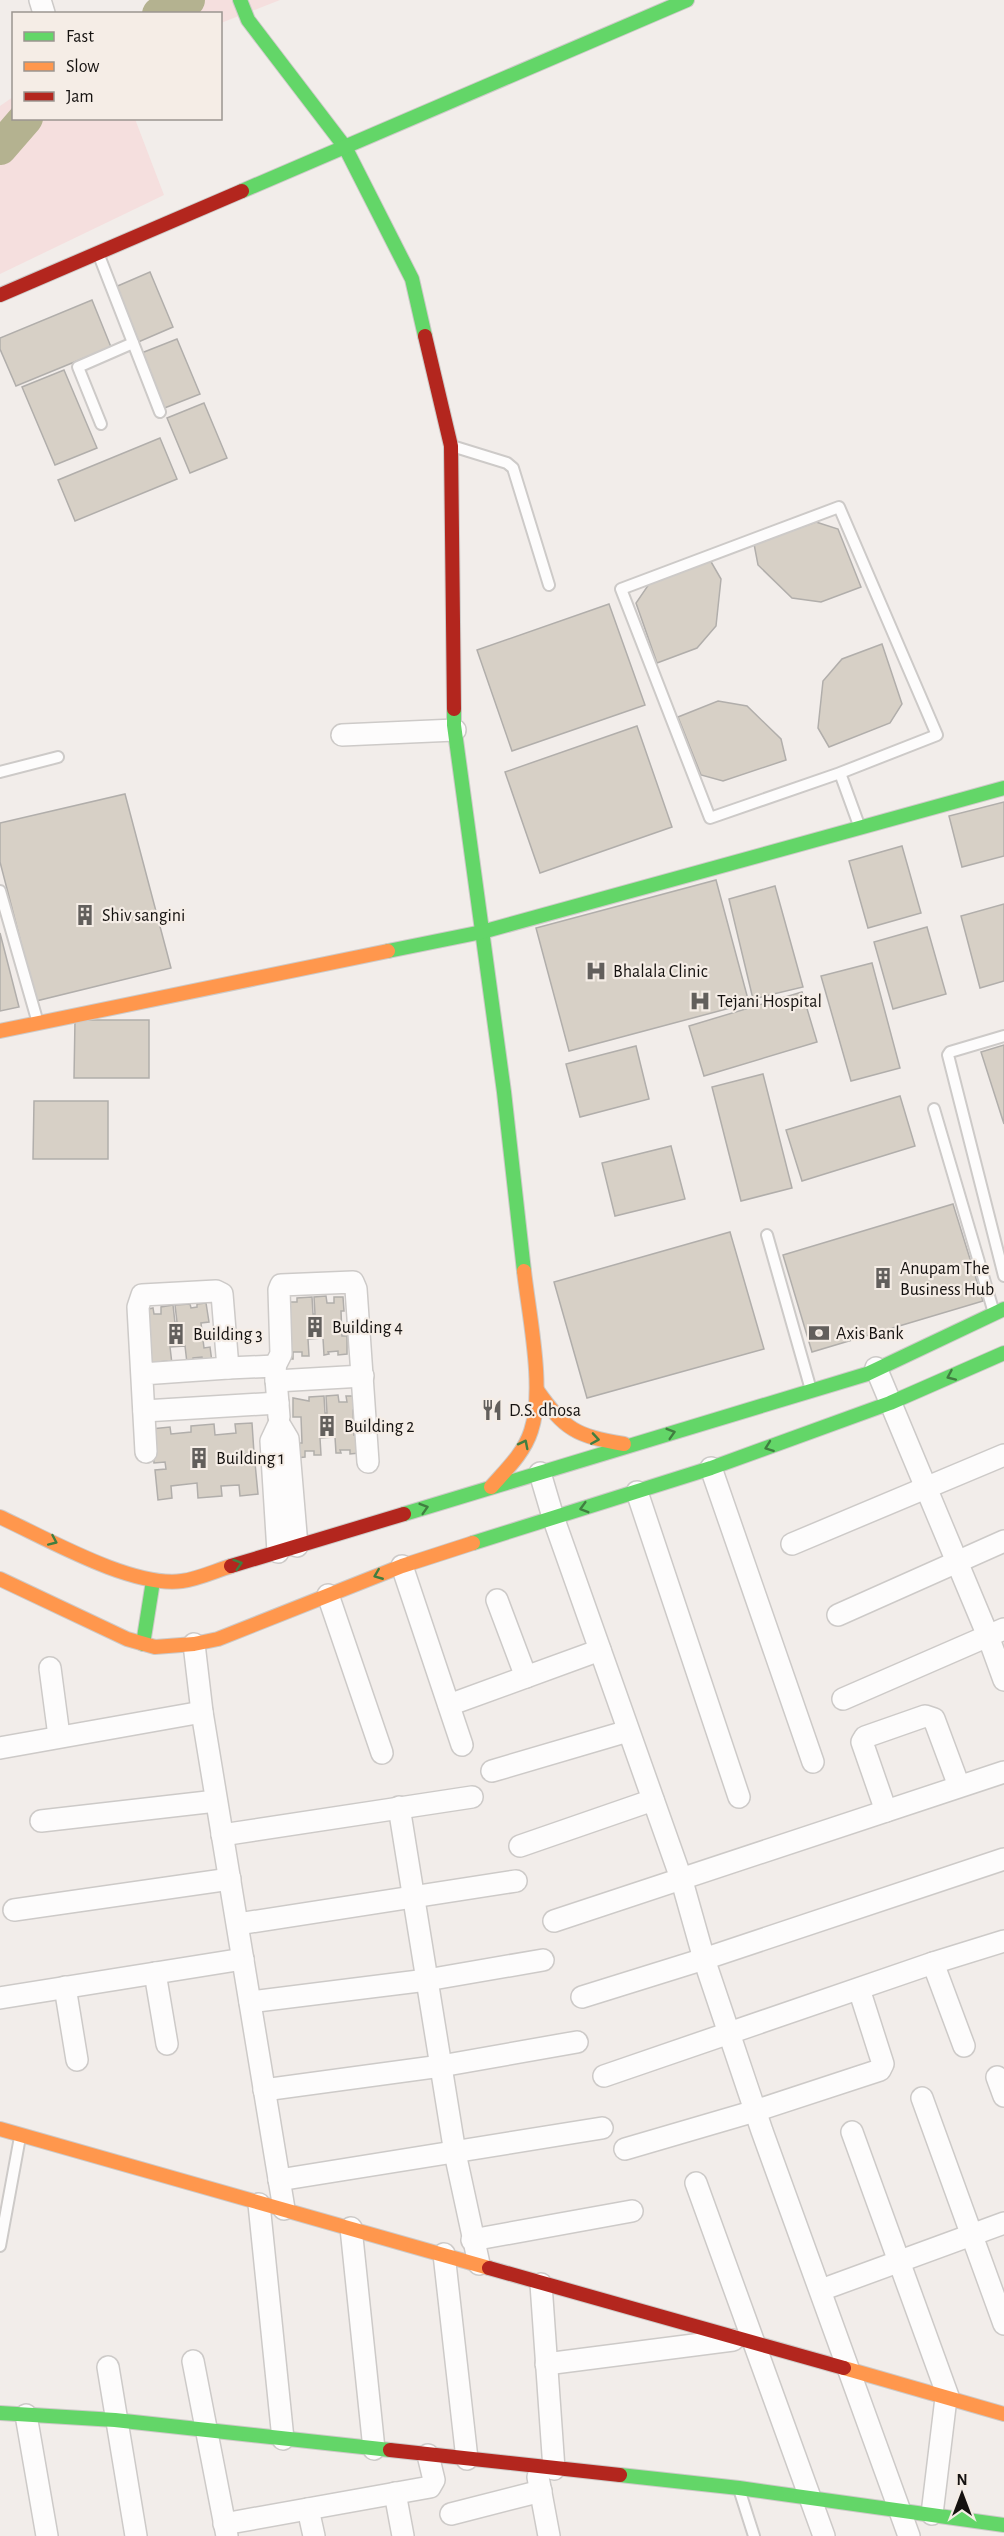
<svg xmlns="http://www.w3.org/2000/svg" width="1004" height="2536" viewBox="0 0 1004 2536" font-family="'Alegreya Sans',sans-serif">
	<rect width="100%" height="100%" fill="#f2edea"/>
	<!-- green -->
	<g fill="#f5dfde">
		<polygon points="177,0 280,0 221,23 220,14 149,14"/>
		<polygon points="13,97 14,118 135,119 164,195 0,274 0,106"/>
	</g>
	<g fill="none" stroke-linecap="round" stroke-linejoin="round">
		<!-- river -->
		<g stroke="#b4b290" stroke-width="34">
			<polyline points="159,14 188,0"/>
			<polyline points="0,148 26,118"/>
		</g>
	</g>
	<!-- building -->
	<g fill="#d7d0c6" stroke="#b1aeab" stroke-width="1.5">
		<polygon points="150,272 173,327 136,343 113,288"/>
		<polygon points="92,300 111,347 16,386 0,349 0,338"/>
		<polygon points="177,339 200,394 162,409 139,354"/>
		<polygon points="64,370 97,448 55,465 22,387"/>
		<polygon points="204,403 227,458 190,473 167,418"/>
		<polygon points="160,438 177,479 75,521 58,480"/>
		<polygon points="816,522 838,529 861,587 821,602 792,598 758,565 754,544"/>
		<polygon points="710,560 721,579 716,626 697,648 657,663 636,603 649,584"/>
		<polygon points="609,604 645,705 512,751 477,650"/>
		<polygon points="882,644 902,704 890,723 829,747 818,728 823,681 842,659"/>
		<polygon points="718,701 747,706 781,739 786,760 723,781 701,775 678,717"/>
		<polygon points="637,726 672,827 540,873 505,772"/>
		<polygon points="125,794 171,968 36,1001 0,862 0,823"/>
		<polygon points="1004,802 1004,856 962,867 949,816"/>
		<polygon points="902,846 921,913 868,928 849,861"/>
		<polygon points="716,880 749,1003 569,1051 536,928"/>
		<polygon points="775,886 803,987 753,999 729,899"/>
		<polygon points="1004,904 1004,981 980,988 961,916"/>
		<polygon points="927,927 946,994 893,1009 874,942"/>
		<polygon points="0,933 19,1007 0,1011"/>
		<polygon points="872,963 900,1068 851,1081 821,976"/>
		<polygon points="802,992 817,1042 704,1076 689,1026"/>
		<polygon points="75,1020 149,1020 149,1078 74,1078"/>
		<polygon points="1004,1045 1004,1124 981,1052"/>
		<polygon points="636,1046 649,1099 580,1117 566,1064"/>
		<polygon points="763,1074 792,1188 741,1201 712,1087"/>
		<polygon points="900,1096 915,1146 802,1181 786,1130"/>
		<polygon points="34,1101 108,1101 108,1159 33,1159"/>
		<polygon points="671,1146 685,1199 615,1216 602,1163"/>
		<polygon points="953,1204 983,1301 812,1352 783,1255"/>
		<polygon points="730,1232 764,1349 587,1398 554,1282"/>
		<polygon points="326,1296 327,1303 334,1303 334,1297 343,1297 344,1311 341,1311 342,1336 347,1336 347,1354 338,1355 338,1351 328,1352 329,1354 324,1355 323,1338 308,1339 309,1356 302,1356 302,1352 293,1352 293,1359 284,1359 281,1299 290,1299 290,1302 297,1302 297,1298 312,1297 313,1314 315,1314 314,1297"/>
		<polygon points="206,1303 209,1322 201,1323 204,1348 210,1347 212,1362 203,1363 202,1357 193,1358 193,1362 187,1363 185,1346 170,1347 172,1364 167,1364 167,1361 158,1362 149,1367 147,1349 151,1348 148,1323 144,1310 153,1308 154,1314 161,1314 161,1307 173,1305 175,1323 177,1322 175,1305 190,1304 191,1308 197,1307 197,1304"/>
		<polygon points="338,1395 339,1402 347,1402 346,1396 356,1396 356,1410 353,1410 354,1435 359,1434 359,1453 350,1454 350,1450 340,1450 341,1453 336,1453 335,1437 320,1438 321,1455 314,1455 314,1451 305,1451 305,1457 296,1458 296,1443 302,1443 301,1417 293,1417 293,1398 309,1401 309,1397 324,1396 325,1413 327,1413 326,1396"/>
		<polygon points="252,1423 254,1453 244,1454 245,1464 255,1463 258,1494 240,1496 239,1485 221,1486 222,1496 198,1498 197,1483 171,1486 172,1498 158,1500 155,1470 166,1469 165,1462 154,1463 151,1429 170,1427 171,1434 191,1432 191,1426 214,1424 215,1435 236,1433 235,1424"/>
	</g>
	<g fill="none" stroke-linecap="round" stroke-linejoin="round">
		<defs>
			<g id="lane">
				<polyline points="98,253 160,412"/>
				<polyline points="101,424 78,367 133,343"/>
				<polyline points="452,446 507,463 513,468 549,585"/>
				<polyline points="0,772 58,757"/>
				<polyline points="840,773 937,735 839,507 621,589 710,818 840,773 860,828"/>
				<polyline points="0,891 38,1023"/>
				<polyline points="1004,1036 950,1052 948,1055 1004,1276"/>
				<polyline points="934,1109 994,1313"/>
				<polyline points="767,1235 811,1390"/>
				<polyline points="0,2246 20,2137"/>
				<polyline points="740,2492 754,2536"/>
			</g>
			<g id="street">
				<polyline points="40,0 44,13"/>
				<polyline points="342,735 455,730"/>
				<polyline points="275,1366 281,1354 279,1290 281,1285 353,1282 356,1289 368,1462"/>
				<polyline points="228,1368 275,1366 279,1417"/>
				<polyline points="876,1368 988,1636 1004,1680"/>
				<polyline points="142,1374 228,1368 222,1294 216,1291 142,1295 138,1307 146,1452"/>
				<polyline points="276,1381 363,1376"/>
				<polyline points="144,1411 278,1403"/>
				<polyline points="711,1468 813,1762"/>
				<polyline points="540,1473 553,1517 682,1881 704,1959 762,2131 909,2536"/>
				<polyline points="637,1492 739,1797"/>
				<polyline points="792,1544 1004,1455"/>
				<polyline points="278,1552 271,1441 279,1424 288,1439 297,1546"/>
				<polyline points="402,1566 462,1745"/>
				<polyline points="328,1595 382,1753"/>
				<polyline points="497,1600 526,1677"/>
				<polyline points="838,1615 1004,1541"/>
				<polyline points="194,1644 202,1712 284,2209"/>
				<polyline points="50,1668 59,1736"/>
				<polyline points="843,1699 1004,1629"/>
				<polyline points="449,1705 600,1650"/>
				<polyline points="0,1748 202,1712"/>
				<polyline points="492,1771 628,1731"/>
				<polyline points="399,1807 455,2153 479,2264"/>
				<polyline points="886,1811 862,1742 865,1737 925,1716 934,1719 959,1786"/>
				<polyline points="41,1821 216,1801"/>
				<polyline points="222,1835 472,1797"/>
				<polyline points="520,1846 653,1800"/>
				<polyline points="14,1910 230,1879"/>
				<polyline points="554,1921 1004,1772"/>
				<polyline points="238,1924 516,1881"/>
				<polyline points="933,1963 964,2046"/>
				<polyline points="155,1973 167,2044"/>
				<polyline points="65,1987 77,2060"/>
				<polyline points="582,1997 704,1959 1004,1859"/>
				<polyline points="0,1998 243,1959"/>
				<polyline points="250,2002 427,1980 543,1960"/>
				<polyline points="604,2076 933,1963 1004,1941"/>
				<polyline points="997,2077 1004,2096"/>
				<polyline points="264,2090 441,2066 577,2042"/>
				<polyline points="922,2098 1004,2324"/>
				<polyline points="852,2132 949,2399"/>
				<polyline points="625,2149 755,2111 880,2070 883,2064 859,1989"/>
				<polyline points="279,2180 602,2128"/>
				<polyline points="696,2183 824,2536"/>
				<polyline points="259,2204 283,2439"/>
				<polyline points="351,2228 374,2449"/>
				<polyline points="472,2240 632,2211"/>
				<polyline points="444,2254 467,2459"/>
				<polyline points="541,2284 554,2469"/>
				<polyline points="821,2290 1004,2223"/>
				<polyline points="193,2361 227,2536"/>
				<polyline points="546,2364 733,2340"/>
				<polyline points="108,2367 136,2536"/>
				<polyline points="26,2415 47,2536"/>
				<polyline points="538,2477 549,2536"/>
				<polyline points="395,2493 403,2536"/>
				<polyline points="308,2509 314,2536"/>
				<polyline points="451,2514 541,2491"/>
				<polyline points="932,2514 946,2398"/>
				<polyline points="224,2524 430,2487 434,2480 428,2455"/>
			</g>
			<g id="fast">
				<polyline points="240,0 248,20 345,147 412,279 425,336"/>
				<polyline points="242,191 687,0"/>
				<polyline points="454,709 454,725 504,1092 524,1271"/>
				<polyline points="388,951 482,932 1004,788"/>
				<polyline points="404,1514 867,1374 1004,1309"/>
				<polyline points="473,1543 711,1468 890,1403 1004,1353"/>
				<polyline points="143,1644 153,1581"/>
				<polyline points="0,2413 115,2420 390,2450"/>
				<polyline points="620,2475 739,2488 1004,2525"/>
			</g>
			<g id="slow">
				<polyline points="0,1031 388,951"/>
				<path d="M537,1390C565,1430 576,1436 624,1444"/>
				<path d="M491,1487C506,1470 524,1453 531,1431C545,1389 529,1316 524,1271"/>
				<path d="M0,1517C46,1538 132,1588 182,1581C198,1579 215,1571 231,1566"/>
				<polyline points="0,1579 127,1639 155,1647 194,1644 218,1639 402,1566 473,1543"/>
				<polyline points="0,2129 489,2268"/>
				<polyline points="844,2368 1004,2414"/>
			</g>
			<g id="jam">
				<polyline points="0,295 242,191"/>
				<polyline points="425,336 451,446 454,709"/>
				<polyline points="231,1566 404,1514"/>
				<polyline points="489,2268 844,2368"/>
				<polyline points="390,2450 620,2475"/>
			</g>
		</defs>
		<!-- lane casing -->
		<use href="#lane" stroke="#cdcac8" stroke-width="14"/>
		<!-- street casing -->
		<use href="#street" stroke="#cdcac8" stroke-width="24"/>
		<!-- fast casing -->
		<use href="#fast" stroke="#cdcac8" stroke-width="16"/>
		<!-- slow casing -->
		<use href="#slow" stroke="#cdcac8" stroke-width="16"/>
		<!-- jam casing -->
		<use href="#jam" stroke="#cdcac8" stroke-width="16"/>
		<!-- lane -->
		<use href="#lane" stroke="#fdfcfc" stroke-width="10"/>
		<!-- street -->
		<use href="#street" stroke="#fdfcfc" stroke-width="21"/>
		<!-- fast -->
		<use href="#fast" stroke="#63d668" stroke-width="14"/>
		<!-- slow -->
		<use href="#slow" stroke="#ff974d" stroke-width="14"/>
		<!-- jam -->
		<use href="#jam" stroke="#b3261e" stroke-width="14"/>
	</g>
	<!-- one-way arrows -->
	<defs><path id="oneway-chevron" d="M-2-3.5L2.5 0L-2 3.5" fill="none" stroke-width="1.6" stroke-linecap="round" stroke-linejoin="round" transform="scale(1.5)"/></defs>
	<g stroke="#407e40">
		<use href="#oneway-chevron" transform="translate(951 1376) rotate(156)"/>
		<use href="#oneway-chevron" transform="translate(671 1433) rotate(-17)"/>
		<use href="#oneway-chevron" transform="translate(595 1439) rotate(9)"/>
		<use href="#oneway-chevron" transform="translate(524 1444) rotate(-63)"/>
		<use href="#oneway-chevron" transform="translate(769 1447) rotate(160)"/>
		<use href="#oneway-chevron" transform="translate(424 1508) rotate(-17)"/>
		<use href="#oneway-chevron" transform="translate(584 1508) rotate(164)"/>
		<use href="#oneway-chevron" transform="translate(53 1541) rotate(24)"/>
		<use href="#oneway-chevron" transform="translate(238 1564) rotate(-17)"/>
		<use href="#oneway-chevron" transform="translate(378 1575) rotate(158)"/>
	</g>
	<!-- icons -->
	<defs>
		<symbol id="building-bare" viewBox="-9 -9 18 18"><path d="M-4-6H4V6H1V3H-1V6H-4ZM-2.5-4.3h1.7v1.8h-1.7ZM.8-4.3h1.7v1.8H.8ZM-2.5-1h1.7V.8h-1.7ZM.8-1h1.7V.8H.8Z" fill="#625f5c" stroke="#f5ede6" stroke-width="2.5" paint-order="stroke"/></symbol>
		<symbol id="hospital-bare" viewBox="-9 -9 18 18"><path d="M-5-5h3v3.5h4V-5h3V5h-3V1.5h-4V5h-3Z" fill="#625f5c" stroke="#f5ede6" stroke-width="2.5" paint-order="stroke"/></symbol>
		<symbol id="bank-bare" viewBox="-9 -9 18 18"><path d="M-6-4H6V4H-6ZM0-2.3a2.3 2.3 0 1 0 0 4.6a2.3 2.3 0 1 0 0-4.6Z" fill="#625f5c" stroke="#f5ede6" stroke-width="2.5" paint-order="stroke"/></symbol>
		<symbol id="restaurant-bare" viewBox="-9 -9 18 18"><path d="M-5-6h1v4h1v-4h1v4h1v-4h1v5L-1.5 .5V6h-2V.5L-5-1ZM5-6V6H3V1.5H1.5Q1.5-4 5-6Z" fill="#625f5c" stroke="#f5ede6" stroke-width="2.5" paint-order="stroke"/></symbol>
	</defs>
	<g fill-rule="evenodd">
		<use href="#building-bare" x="70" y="900" width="30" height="30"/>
		<use href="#hospital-bare" x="581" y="956" width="30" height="30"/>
		<use href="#hospital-bare" x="685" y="986" width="30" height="30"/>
		<use href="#building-bare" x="868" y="1263" width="30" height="30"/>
		<use href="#building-bare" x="300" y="1312" width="30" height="30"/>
		<use href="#bank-bare" x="804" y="1318" width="30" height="30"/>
		<use href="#building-bare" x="161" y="1319" width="30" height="30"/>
		<use href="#restaurant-bare" x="477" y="1395" width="30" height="30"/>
		<use href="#building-bare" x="312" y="1411" width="30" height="30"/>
		<use href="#building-bare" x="184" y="1443" width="30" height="30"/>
	</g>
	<g text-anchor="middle" stroke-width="4.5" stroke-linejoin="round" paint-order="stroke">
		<!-- poi labels -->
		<g font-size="18" fill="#151210" stroke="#f5ede6" text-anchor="start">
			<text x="102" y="921">Shiv sangini</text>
			<text x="613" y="977">Bhalala Clinic</text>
			<text x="717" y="1007">Tejani Hospital</text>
			<text x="900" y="1274">Anupam The<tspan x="900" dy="21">Business Hub</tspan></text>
			<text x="332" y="1333">Building 4</text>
			<text x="836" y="1339">Axis Bank</text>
			<text x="193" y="1340">Building 3</text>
			<text x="509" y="1416">D.S. dhosa</text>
			<text x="344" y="1432">Building 2</text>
			<text x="216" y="1464">Building 1</text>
		</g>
	</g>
	<!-- legend -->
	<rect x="12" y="12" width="210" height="108" fill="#f5ede6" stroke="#9b9590" stroke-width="1.5"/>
	<rect x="24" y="32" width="30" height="9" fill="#63d668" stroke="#9b9590" stroke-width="1.5"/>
	<text x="66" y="42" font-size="18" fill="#151210">Fast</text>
	<rect x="24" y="62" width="30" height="9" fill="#ff974d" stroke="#9b9590" stroke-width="1.5"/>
	<text x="66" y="72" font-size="18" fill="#151210">Slow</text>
	<rect x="24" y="92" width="30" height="9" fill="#b3261e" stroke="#9b9590" stroke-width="1.5"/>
	<text x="66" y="102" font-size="18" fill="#151210">Jam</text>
	<!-- north arrow -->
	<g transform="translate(962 2494)" stroke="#f5ede6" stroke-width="4.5" paint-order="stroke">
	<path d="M0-4.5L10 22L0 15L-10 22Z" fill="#151210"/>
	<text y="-9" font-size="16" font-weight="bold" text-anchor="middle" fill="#151210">N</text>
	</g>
</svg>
